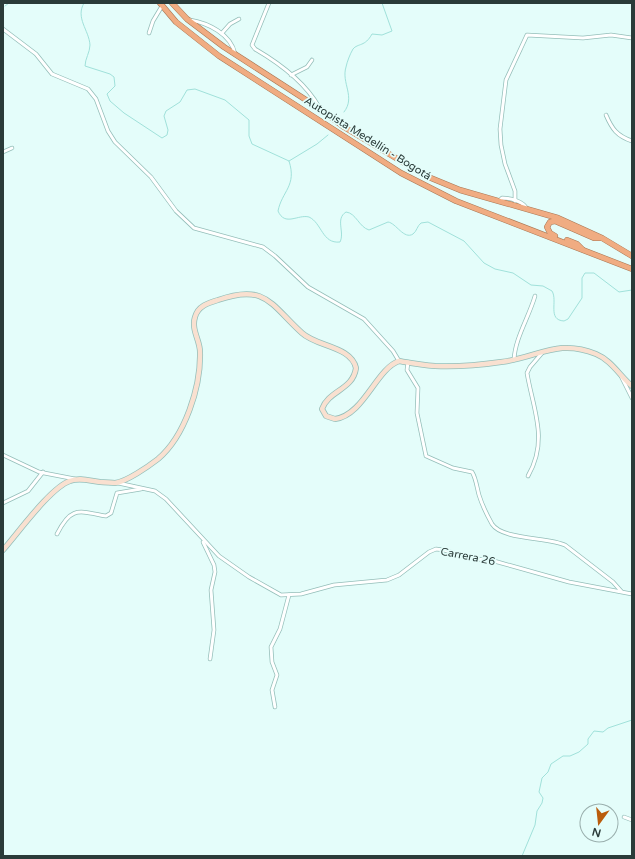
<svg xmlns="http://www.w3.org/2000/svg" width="635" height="859" viewBox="0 0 635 859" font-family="'Varela Round',sans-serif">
	<rect width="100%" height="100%" fill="#e4fdfa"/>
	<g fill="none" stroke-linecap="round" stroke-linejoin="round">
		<!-- stream -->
		<g stroke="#a0e1da" stroke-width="1">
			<path d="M84,3C75,18 89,30 90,45C90,52 85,59 85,66L110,74L114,77L115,86L107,94L110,101L124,113L162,138L167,135L168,130L164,116L166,111L180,102L187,90L195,89L225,100L249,120V136L252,144L289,161C297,186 282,191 278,211C285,227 298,214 309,217C322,223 322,244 340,242C345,232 335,219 346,212C356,213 359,227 369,230L388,222C396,223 404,240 413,234C417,231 417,226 421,223L428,222L464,241L484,263L495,269L513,273L531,285L543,286L552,291C558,301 547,320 564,321L568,319L582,298V278L585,273H594L619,292L632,290"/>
			<polyline points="5,6 9,3"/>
			<path d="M344,112C356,97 341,83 346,67C347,62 350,54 353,49C358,43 365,47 372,34L382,35L392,31L382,3"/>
			<polyline points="289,161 317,144 328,135"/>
			<polyline points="522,856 535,825 537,811 542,803 543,798 539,792 542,778 548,772 551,764 563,756 570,756 579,752 588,744 588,739 594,731 603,732 608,728 632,720"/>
		</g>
		<defs>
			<g id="minor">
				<path d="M269,3L252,45L255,49C279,63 305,82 319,107"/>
				<path d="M190,20C208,23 231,34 235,54"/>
				<polyline points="3,29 36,54 52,74 88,89 96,99 108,131 115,142 151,177 176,211 194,228 263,247 275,256 308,287 364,319 393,351 399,361"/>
				<polyline points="149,33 153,21 162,6"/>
				<polyline points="222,33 230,24 239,19"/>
				<polyline points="291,75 307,67 312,60"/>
				<path d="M606,115C612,129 617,136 632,141"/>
				<polyline points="3,152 12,148"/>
				<path d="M499,201L502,198C510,198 523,201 527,209"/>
				<polyline points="515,201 515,191 505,164 501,145 500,129 506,80 527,35 583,38 611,35 632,38"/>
				<path d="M514,360C515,338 529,317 535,296"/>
				<path d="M408,362L407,370L418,388L417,413L426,456L453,468L472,472C476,478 477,488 479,495C482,505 487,515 492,524C502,540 549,537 565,545L613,582L621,591"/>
				<polyline points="621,376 632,398"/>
				<polyline points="3,455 39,472 75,479"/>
				<path d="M528,476C549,440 533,409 527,373L530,367L542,353"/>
				<polyline points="118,483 155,491 166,499 219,556 249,577 281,595 301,594 334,585 387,580 399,575 429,552 436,549 444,550 469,558 494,561 569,582 632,594"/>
				<polyline points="3,503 28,491 43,472"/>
				<path d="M57,534C71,506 78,511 106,516L111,513L117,493L141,489"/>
				<polyline points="203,542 214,565 215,572 211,590 214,630 210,659"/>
				<polyline points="275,707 272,690 277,675 272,662 271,647 280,629 289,595"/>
				<polyline points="624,817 632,820"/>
			</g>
			<path id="secondary" d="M3,550C18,533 51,487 70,481C80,477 90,481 100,482C105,482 111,483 115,483C126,482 149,466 158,459C185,436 201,387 200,352C200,340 191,330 195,317C198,306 208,303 218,300C266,283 271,305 302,333C317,347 351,346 356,368C353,390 329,390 322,409L326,416L335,419C364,415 376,369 399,361C411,363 422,365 435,366C456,367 480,365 501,362C538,358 557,338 596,354C611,360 620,376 632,386"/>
			<g id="trunk">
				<polyline points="160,3 176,22 219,56 401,173 456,201 632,269"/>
				<polyline points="172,3 187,19 224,47 320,109 344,127 426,176 460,190 558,218 602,238 632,256"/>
				<polyline points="555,236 550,233 547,227 550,222 555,221 594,238 601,238"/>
				<polyline points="567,240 577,244 582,249"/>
			</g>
		</defs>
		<!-- minor casing -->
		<use href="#minor" stroke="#94beb9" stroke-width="4.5"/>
		<!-- secondary casing -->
		<use href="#secondary" stroke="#94beb9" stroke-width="6"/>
		<!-- trunk casing -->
		<use href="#trunk" stroke="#a87754" stroke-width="6"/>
		<!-- minor -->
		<use href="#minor" stroke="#fff" stroke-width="3"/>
		<!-- secondary -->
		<use href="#secondary" stroke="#f9e0d0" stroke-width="4.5"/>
		<!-- trunk -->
		<use href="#trunk" stroke="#f0ac82" stroke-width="5"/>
	</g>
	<g text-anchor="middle" stroke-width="3.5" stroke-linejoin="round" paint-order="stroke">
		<!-- street labels -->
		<g font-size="11" fill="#2a3b39" stroke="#e4fdfa">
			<text transform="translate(368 138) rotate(32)" y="4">Autopista Medellín - Bogotá</text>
			<text transform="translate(468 556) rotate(11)" y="4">Carrera 26</text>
		</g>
	</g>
	<!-- border -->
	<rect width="635" height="859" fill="none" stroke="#2a3b39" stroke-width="8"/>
	<!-- north arrow -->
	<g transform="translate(599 823) rotate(195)"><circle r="19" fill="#e4fdfa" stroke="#9aafad"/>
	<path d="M0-3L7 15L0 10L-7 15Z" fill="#ba5c0c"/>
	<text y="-6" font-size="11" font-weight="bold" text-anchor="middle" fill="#2a3b39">N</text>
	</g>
</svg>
